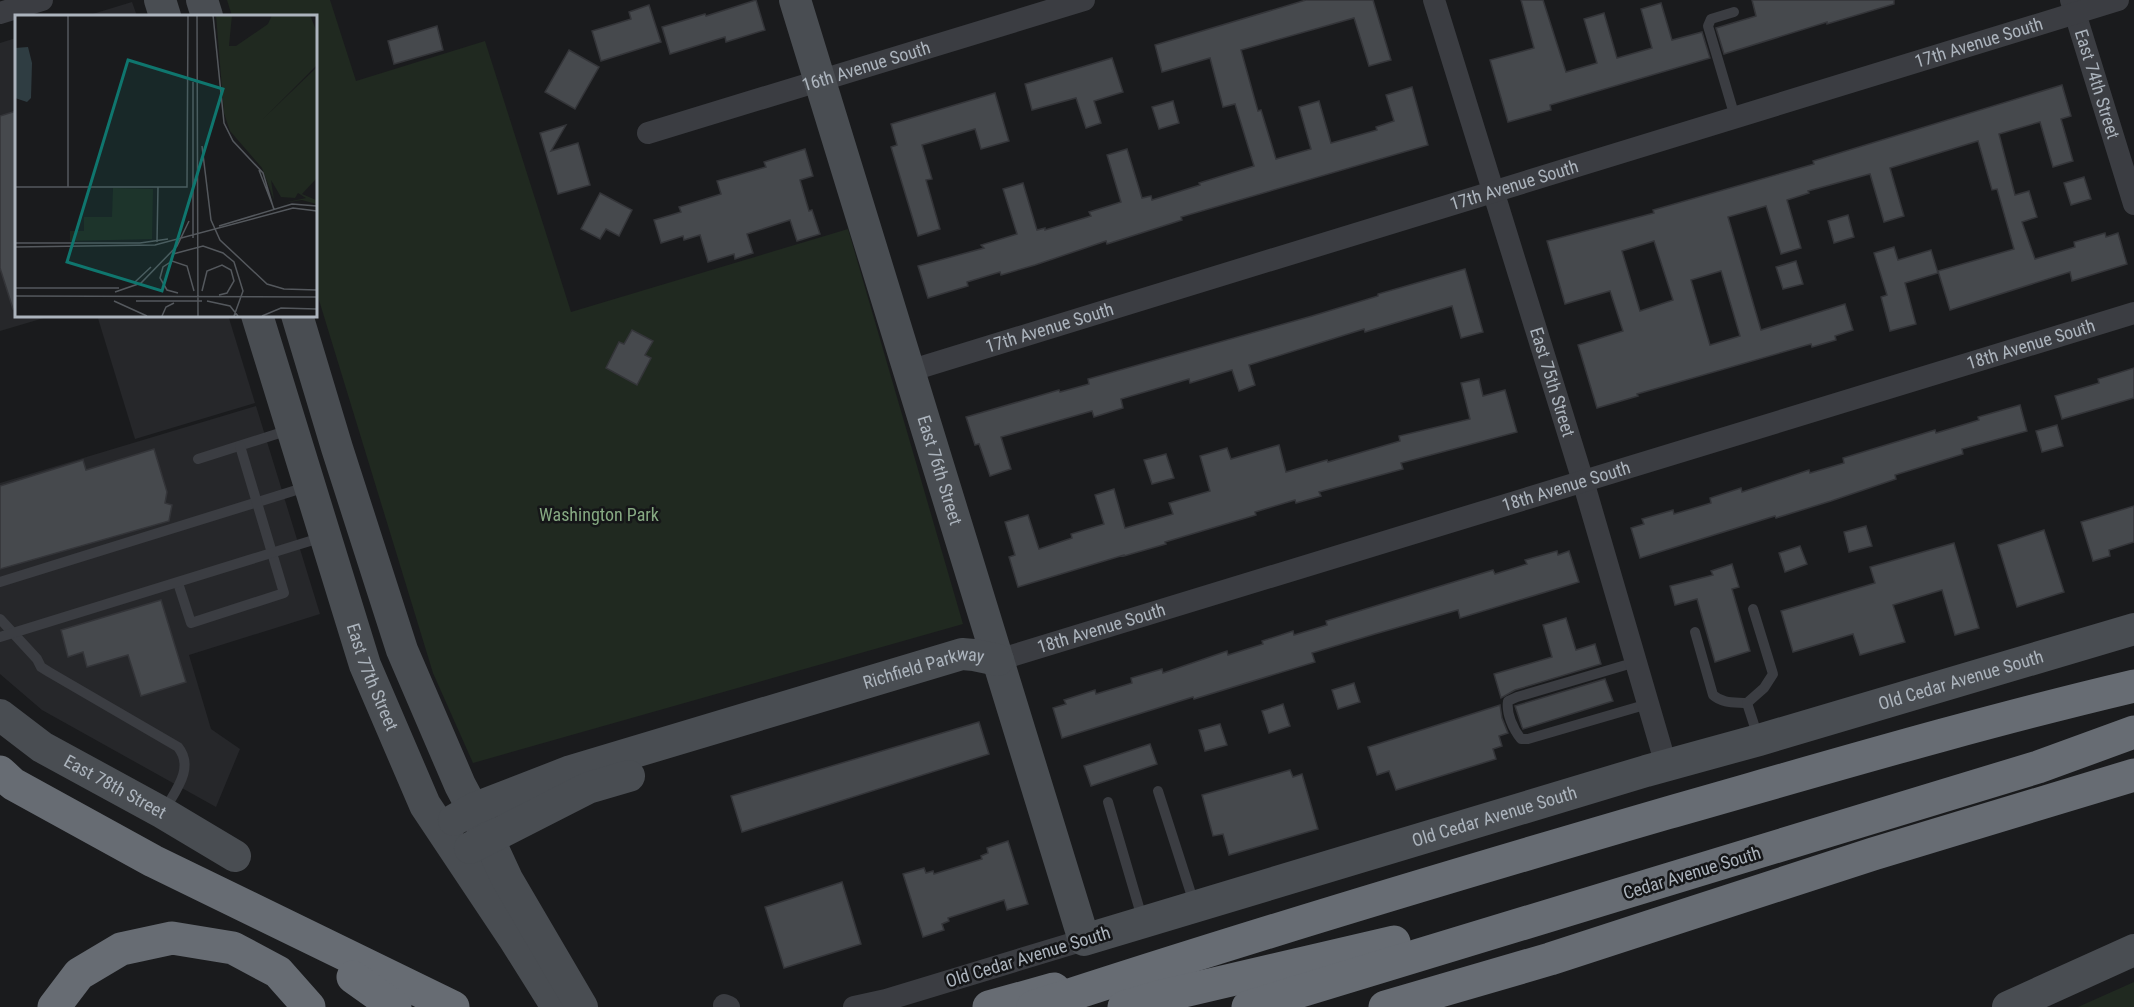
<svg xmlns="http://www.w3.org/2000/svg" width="2134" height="1007" viewBox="0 0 2134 1007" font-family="'Roboto Condensed',sans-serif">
	<rect width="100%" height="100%" fill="#1a1b1d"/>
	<!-- built -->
	<g fill="#26272a">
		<polygon points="132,2 137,16 86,16"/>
		<polygon points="16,38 16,315 54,315 0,331 0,43"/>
		<polygon points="97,315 228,315 255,403 135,439"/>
		<polygon points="256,406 320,614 189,655 211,729 240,749 216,807 42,710 0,674 0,483"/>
	</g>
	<!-- green -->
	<g fill="#202920">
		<polygon points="227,0 330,0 356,81 485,41 571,312 848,229 963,624 473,763 433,673 315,287 315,16 232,16"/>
		<polygon points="2134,982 2134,1007 2078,1007"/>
	</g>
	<!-- building -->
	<g fill="#46494d" stroke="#343539" stroke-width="1.5" fill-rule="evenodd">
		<polygon points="756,0 765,30 726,42 725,37 670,54 662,27 705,14 706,16"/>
		<polygon points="1306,0 1373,0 1391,60 1369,66 1354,18 1241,50 1258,111 1261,110 1276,159 1311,149 1299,107 1319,101 1331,143 1377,130 1376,127 1394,121 1386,95 1412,87 1428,145 1181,217 1182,220 1107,244 1106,241 1035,265 1001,275 1000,272 967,282 968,286 928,298 918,266 984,248 981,245 1017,234 1003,189 1023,183 1037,230 1045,228 1045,230 1091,216 1089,212 1121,202 1107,155 1127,149 1142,198 1151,196 1152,200 1200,185 1199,183 1254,166 1235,104 1223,107 1210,58 1162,72 1155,45"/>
		<polygon points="1521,0 1543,0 1566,72 1597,63 1584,19 1604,13 1617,58 1652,48 1641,9 1661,3 1672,40 1702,32 1710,58 1550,105 1551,110 1508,122 1490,60 1534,48"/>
		<polygon points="1752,0 1894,0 1894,4 1827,24 1827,22 1724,54 1716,28 1756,16"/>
		<polygon points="649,5 661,42 601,61 592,31 631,19 629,12"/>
		<polygon points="437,26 443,50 394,64 388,41"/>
		<polygon points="569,50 599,67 575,109 545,92"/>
		<polygon points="1112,58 1123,92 1094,101 1101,123 1086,128 1076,98 1032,110 1025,84"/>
		<path d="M2062,85L2071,116L2061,119L2073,161L2053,167L2040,122L1999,134L2015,195L2029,191L2037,217L2022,222L2035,259L2075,247L2074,242L2105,233L2106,237L2118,233L2127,264L2072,281L2070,272L1950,310L1938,271L2014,249L1997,189L1992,190L1978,141L1890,168L1904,216L1884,222L1870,174L1808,191L1809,193L1787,200L1801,248L1781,254L1766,206L1728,217L1761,330L1845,304L1853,330L1835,336L1836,340L1812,347L1811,344L1637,394L1638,396L1597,408L1578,345L1623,331L1610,291L1565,304L1547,241L1654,213L1653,210L1814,164L1813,161ZM1654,241L1673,300L1640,311L1622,251ZM1721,271L1740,336L1710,345L1691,280Z"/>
		<polygon points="995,93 1009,141 981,149 975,129 922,145 932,179 926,180 940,229 918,236 891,147 897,145 891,124"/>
		<polygon points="1173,101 1179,123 1159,129 1152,107"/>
		<polygon points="16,111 16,308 13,309 0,268 0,116"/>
		<polygon points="566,125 551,151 578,143 590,185 558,194 540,133"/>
		<polygon points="805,149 813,176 800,180 809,211 812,210 820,234 797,241 790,220 747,234 753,253 735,259 734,254 708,262 700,235 684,240 683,236 661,243 654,220 681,212 679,207 721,194 717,181 766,167 764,162"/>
		<polygon points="2084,177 2091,199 2071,205 2064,183"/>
		<polygon points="600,193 632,210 619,236 606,229 600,239 581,229"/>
		<polygon points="1848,215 1854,237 1834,243 1828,221"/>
		<polygon points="1894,247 1898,260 1931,250 1938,273 1905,283 1916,324 1890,331 1881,297 1887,295 1874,253"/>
		<polygon points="1796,261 1803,284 1783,289 1776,267"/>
		<polygon points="1465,269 1483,332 1461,338 1452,306 1365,332 1364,329 1249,365 1255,385 1239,391 1232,370 1190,383 1189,379 1121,399 1123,408 1094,417 1092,411 1001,437 1011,469 990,476 979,444 975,445 966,417 1059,390 1060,392 1089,384 1088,379 1312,316 1378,296 1378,294"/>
		<polygon points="632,330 653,341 645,355 651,358 637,385 606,368 619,342 624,344"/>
		<polygon points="2134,368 2134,398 2062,419 2055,396 2099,383 2098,379"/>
		<polygon points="1479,379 1483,396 1505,390 1517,432 1401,463 1403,469 1319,492 1321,496 1296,503 1295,500 1255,512 1256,515 1165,542 1166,544 1124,556 1124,555 1018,587 1009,557 1015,555 1005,522 1028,515 1039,549 1072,538 1071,534 1104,524 1095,495 1114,489 1125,528 1173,514 1169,503 1210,491 1200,456 1227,448 1231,459 1279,445 1286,472 1327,460 1328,462 1400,441 1399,436 1470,419 1461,383"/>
		<polygon points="2020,405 2027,431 1962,449 1963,454 1895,475 1896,479 1831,501 1776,518 1775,516 1640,558 1631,528 1644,524 1642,519 1673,510 1674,514 1711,503 1710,498 1741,488 1742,492 1809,470 1810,473 1844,463 1843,458 1935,430 1936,433 1979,420 1978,417"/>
		<polygon points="2057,425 2063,446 2042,452 2036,431"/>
		<polygon points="154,449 167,492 165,503 172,505 169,521 0,569 0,486 83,460 86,470"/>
		<polygon points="1166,454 1174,478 1152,484 1144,460"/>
		<polygon points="2134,506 2134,542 2109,550 2110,556 2093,561 2081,522"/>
		<polygon points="1866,526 1872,546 1849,552 1844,532"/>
		<polygon points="2044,530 2064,592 2017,607 1998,545"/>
		<polygon points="1954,543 1979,628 1955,635 1942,590 1893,605 1905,642 1860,655 1853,634 1793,652 1781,611 1875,583 1870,567"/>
		<polygon points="1800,546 1807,564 1785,572 1779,553"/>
		<polygon points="1557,551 1558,555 1569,551 1579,582 1460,618 1458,610 1375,634 1312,653 1315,662 1194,699 1193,697 1062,738 1053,708 1066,704 1064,700 1095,690 1096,694 1132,683 1131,678 1162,669 1163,673 1227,651 1228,655 1263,644 1262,641 1293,631 1294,635 1327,625 1326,621 1493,570 1495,574 1527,564 1525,560"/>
		<polygon points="1732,564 1739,587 1732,589 1750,651 1715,662 1697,599 1675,605 1670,586 1713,575 1711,571"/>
		<polygon points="161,600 186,682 141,696 128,655 87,667 83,652 68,657 61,630"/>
		<polygon points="1566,618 1576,650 1595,644 1601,664 1515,690 1501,698 1494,674 1552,657 1543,625"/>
		<polygon points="1605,679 1613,701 1523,729 1522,727 1515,706"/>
		<polygon points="1354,683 1360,702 1338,709 1332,690"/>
		<polygon points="1283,704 1290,726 1269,733 1262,711"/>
		<polygon points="1500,705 1502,718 1508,733 1499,736 1502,746 1493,749 1496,759 1396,790 1389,771 1377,775 1368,747"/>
		<polygon points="979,722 989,754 742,832 731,796"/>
		<polygon points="1220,724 1227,745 1205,751 1199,730"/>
		<polygon points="1150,744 1157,764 1091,786 1084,766"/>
		<polygon points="1290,770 1293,777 1302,774 1318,829 1229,855 1223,834 1213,836 1202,795"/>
		<polygon points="1008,841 1028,904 1007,910 1004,900 948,918 949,921 942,924 944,930 923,937 903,874 924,868 926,873 933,871 934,874 982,859 981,856 988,853 987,848"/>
		<polygon points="842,882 861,944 784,968 765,907"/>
	</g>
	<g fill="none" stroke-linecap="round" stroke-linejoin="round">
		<!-- lane -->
		<g stroke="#3b3d42" stroke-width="10">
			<polyline points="1734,12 1711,19 1708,26 1735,117"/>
			<polyline points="198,459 289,430"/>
			<polyline points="0,582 306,487"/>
			<polyline points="178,583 191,623 284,593 240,446"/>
			<path d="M0,619L37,659L41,667L49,672L178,747C195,768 175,791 164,811"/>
			<path d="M1695,632L1713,695C1723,704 1735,702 1747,703L1764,688L1773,674L1753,609"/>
			<polyline points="0,637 323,537"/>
			<path d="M1636,662L1517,697L1508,701C1506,713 1513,729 1521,739H1528L1648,704"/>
			<polyline points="1747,703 1758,737"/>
			<polyline points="1158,791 1194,903"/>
			<polyline points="1108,802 1143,921"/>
		</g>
		<!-- street -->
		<g stroke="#3b3d42" stroke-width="22">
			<path id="s1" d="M1434,0L1583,481L1666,765"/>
			<path id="s2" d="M2071,0L2134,204"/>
			<polyline points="0,13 42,0"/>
			<path id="s3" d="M648,133L1084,0"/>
			<path id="s4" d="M909,371L2118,0"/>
			<path id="s5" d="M998,660L2134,313"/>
			<polyline points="724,1005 729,1007"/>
			<polyline points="854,1007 886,1000 1084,940"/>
		</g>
		<!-- secondary -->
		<g stroke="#494d52" stroke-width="32">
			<polyline points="160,0 165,16"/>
			<polyline points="202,0 207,16"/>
			<path id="s6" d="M795,0L1084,940L1646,771L1759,740L2134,629"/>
			<path id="s7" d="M257,315L365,665L425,805L513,937L557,1007"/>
			<polyline points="297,315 337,448 402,650 460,785 488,838 507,879 582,1007"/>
			<path id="s8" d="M0,715L42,747L163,813L235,856"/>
			<path id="s9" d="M454,820L473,809L571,771L962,654L974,655L998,660"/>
			<polyline points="470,848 588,788 629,776"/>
			<polyline points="2008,1007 2134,950"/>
		</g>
		<!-- highway -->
		<g stroke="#676c73" stroke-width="33">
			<polyline points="0,772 13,784 153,861 453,1007"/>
			<polyline points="353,977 395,1007"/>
			<polyline points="54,1007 79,974 121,949 172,938 233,948 278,972 309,1007"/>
			<polyline points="989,1007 1054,989"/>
			<path d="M1033,1007C1243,938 1454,875 1667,813C1822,769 1977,723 2134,686"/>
			<polyline points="1124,1007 1158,997 1394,942"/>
			<polyline points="1248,1007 2038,767 2134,732"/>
			<polyline points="1385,1007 1550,959 1873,854 2134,775"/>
		</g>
	</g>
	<g text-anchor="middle" stroke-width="5" stroke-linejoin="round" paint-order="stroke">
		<!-- street labels -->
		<g font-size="18" fill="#acb4bd" stroke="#151618">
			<text dy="6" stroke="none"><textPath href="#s4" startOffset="1119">17th Avenue South</textPath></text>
			<text dy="6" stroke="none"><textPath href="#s3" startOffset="228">16th Avenue South</textPath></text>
			<text dy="6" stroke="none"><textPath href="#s2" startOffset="88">East 74th Street</textPath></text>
			<text dy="6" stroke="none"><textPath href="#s4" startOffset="633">17th Avenue South</textPath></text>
			<text dy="6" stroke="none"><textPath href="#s4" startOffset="147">17th Avenue South</textPath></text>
			<text dy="6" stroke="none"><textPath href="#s5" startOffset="1080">18th Avenue South</textPath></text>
			<text dy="6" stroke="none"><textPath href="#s1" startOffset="400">East 75th Street</textPath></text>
			<text dy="6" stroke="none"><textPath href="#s6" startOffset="492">East 76th Street</textPath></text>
			<text dy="6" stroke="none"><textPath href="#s5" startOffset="594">18th Avenue South</textPath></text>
			<text dy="6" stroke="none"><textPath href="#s5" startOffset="108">18th Avenue South</textPath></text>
			<text dy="6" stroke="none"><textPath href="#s9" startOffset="495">Richfield Parkway</textPath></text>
			<text dy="6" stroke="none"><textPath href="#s7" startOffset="380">East 77th Street</textPath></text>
			<text dy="6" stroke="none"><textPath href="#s6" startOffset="1898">Old Cedar Avenue South</textPath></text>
			<text dy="6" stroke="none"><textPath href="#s8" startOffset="136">East 78th Street</textPath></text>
			<text dy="6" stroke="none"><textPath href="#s6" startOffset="1412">Old Cedar Avenue South</textPath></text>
			<text transform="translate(1692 873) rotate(-17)" y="6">Cedar Avenue South</text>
			<text transform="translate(1028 957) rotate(-17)" y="6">Old Cedar Avenue South</text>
		</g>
		<!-- park labels -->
		<g font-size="18" fill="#86a982" stroke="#151618">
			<text x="599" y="521">Washington Park</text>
		</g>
	</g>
	<!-- overview -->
	<g transform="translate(15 15)">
		<rect width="302" height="302" fill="#1a1b1d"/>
		<path d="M201,0H217L214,31H221L253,9L257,0H295L301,15V51L248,104L301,53V164L287,179L301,185V189L287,185L268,188L291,183L283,178L280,183L266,182L256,165L259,185L247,153L215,116L209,98ZM98,173L138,174L137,224L55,226V216H69V202H97Z" fill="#202920"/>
		<path d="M13,32L17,48L16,83L12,87L0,83V33Z" fill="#2f3d42"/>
		<path fill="none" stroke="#54585d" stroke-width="1.5" d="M182,0L183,301M198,0L209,108L218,126L248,158L259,195M187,131L196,205L205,225L252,269L269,274L302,275M244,155L259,194M0,172H172L173,0M53,172V0M204,211L277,189L302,191M178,223V67M142,227L143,172M0,228H125L153,224M0,232L140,230L278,193L302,196M158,239L188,231L208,238L219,247L228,276L219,301M120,267L136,252M0,273H104M187,276L192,256L207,250L216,255L219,266L212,278L204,280M100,277L126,268L162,231L174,206M163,278L152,275L145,263L148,252L157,246L172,251L179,276M0,281L302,282M99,286L132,301M121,286H187M192,286L215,291L223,301M147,301L151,292L159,288M247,301L266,293L302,294"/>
		<path fill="#0f766e" fill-opacity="0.15" stroke="#0f766e" stroke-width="3" d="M113,45L208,74L147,276L52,247Z"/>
		<rect width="302" height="302" fill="none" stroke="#acb4bd" stroke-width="3"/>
	</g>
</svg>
